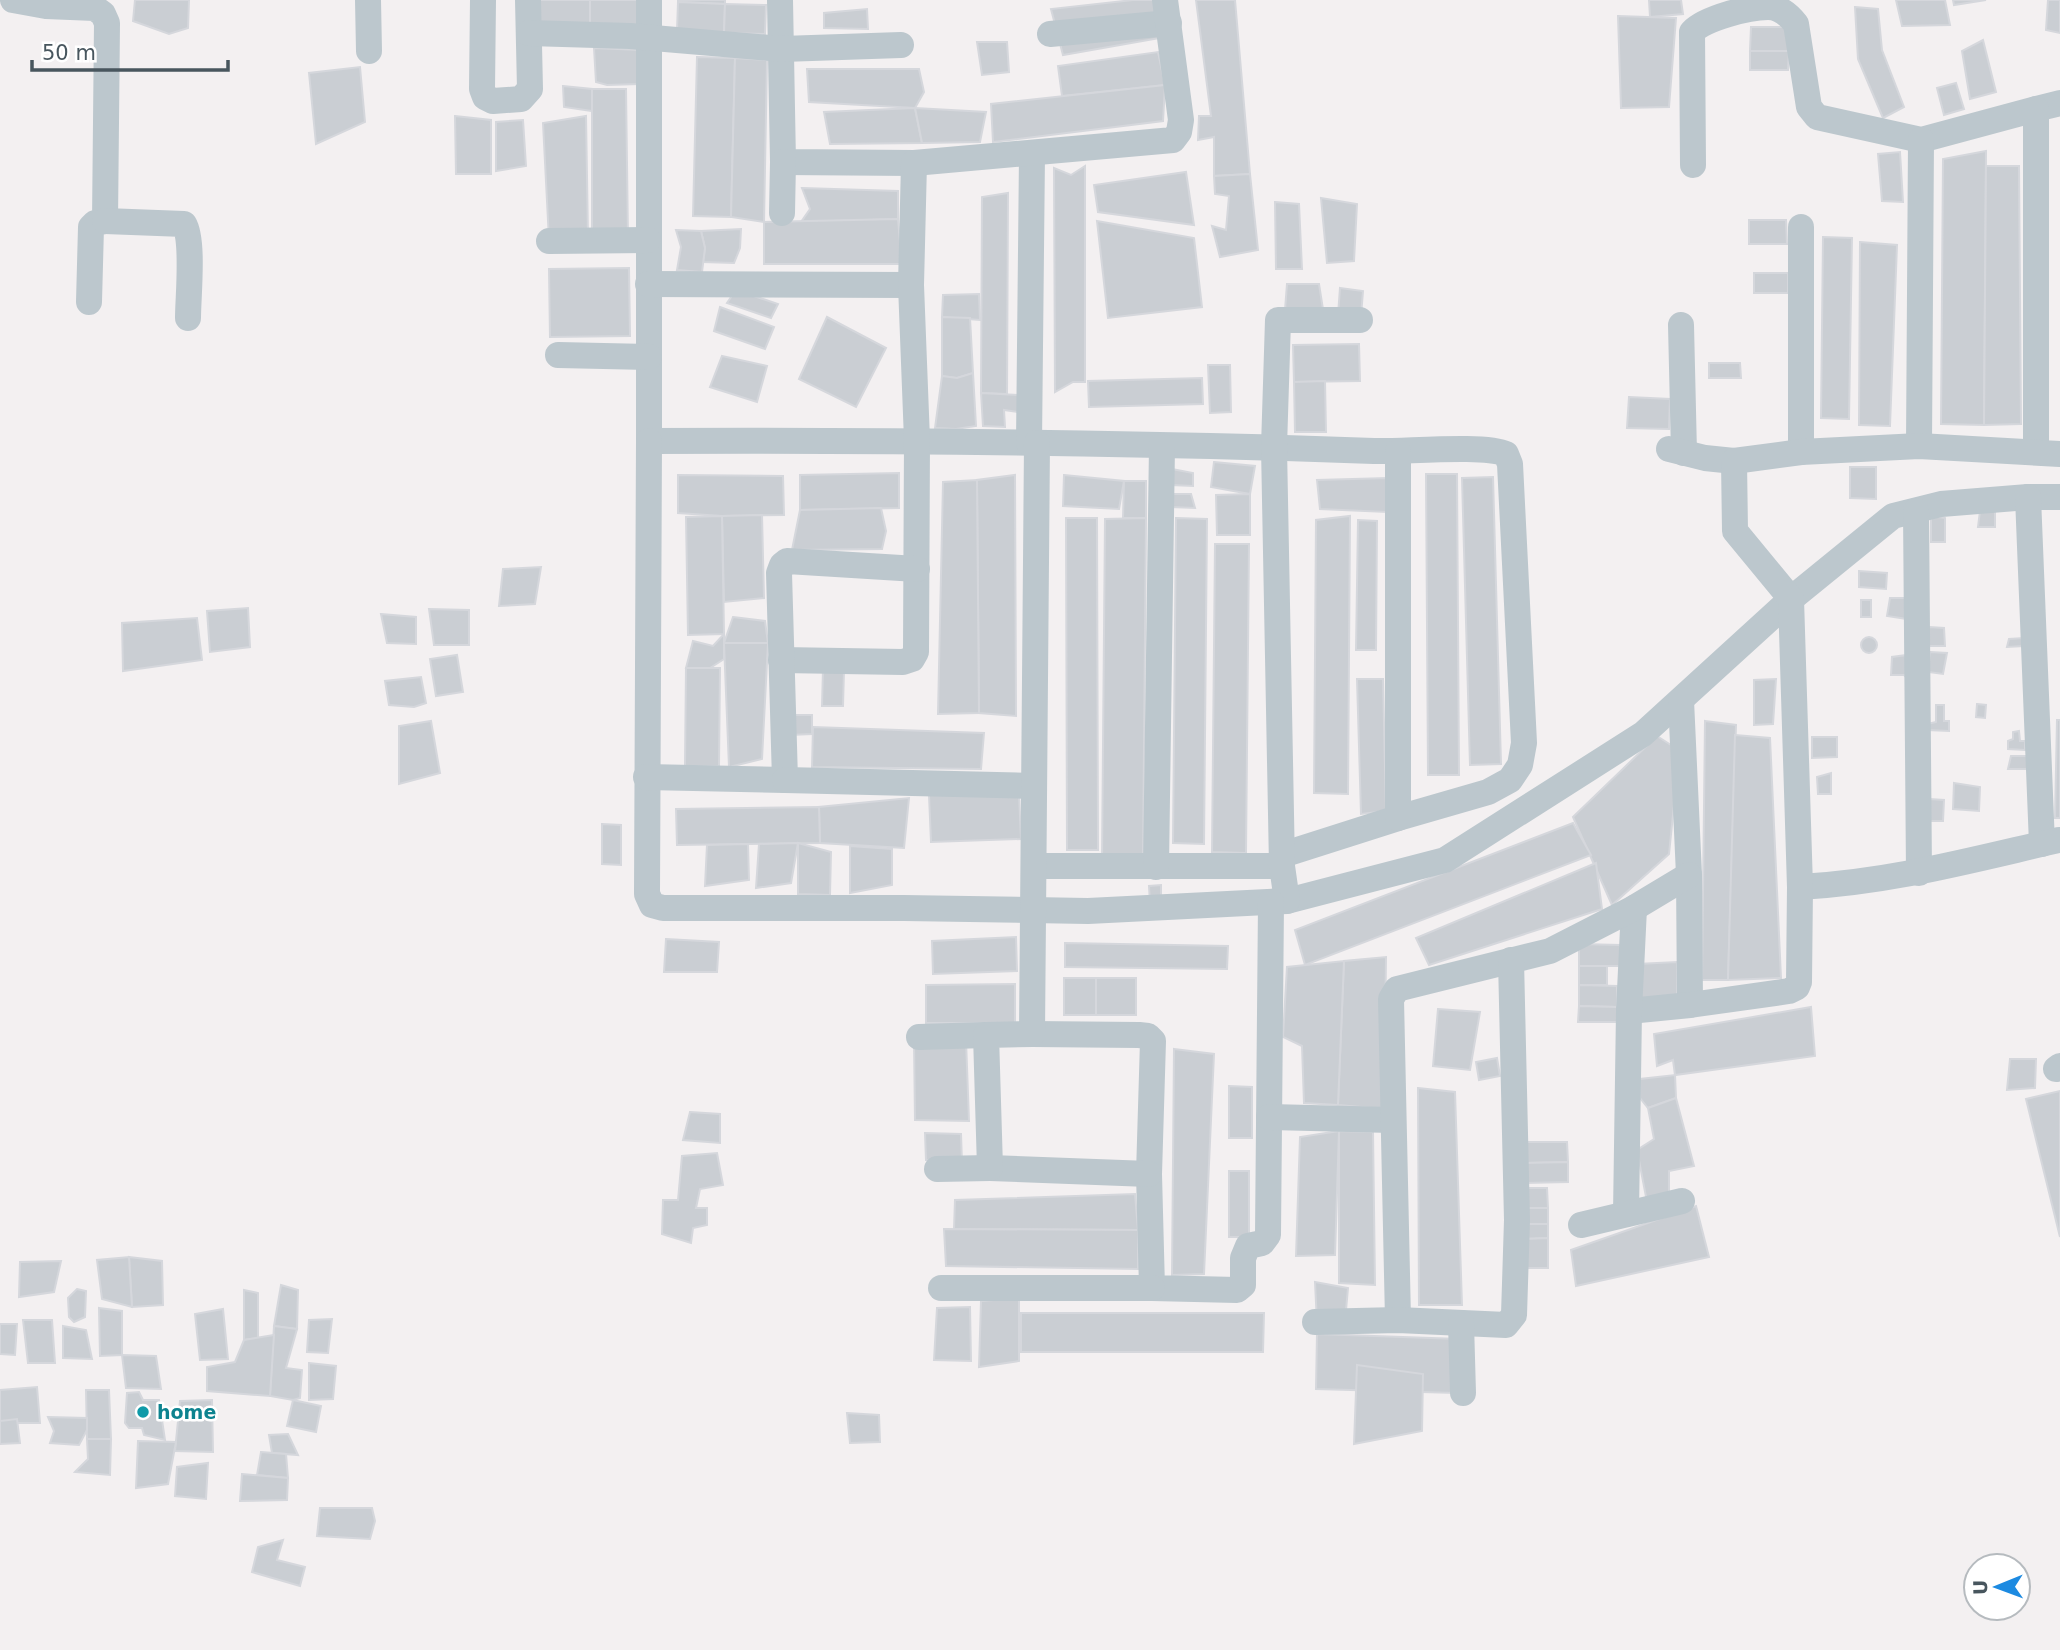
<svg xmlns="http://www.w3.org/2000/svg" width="2060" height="1650" viewBox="0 0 2060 1650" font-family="'DejaVu Sans',sans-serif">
	<rect width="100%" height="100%" fill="#f3f0f1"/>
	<!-- building -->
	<g fill="#caced3" stroke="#d5d7dc" stroke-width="2">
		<polygon points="135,0 189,0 188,28 169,34 133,21"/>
		<polygon points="537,0 590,0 591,35 538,34"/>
		<polygon points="590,0 637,0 637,26 590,23"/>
		<polygon points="678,0 725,0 725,4 678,2"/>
		<polygon points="1133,0 1156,0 1160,38 1063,55 1051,9"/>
		<polygon points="1196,0 1235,0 1250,174 1214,176 1214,137 1198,140 1199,116 1211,116"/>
		<polygon points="1649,0 1681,0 1683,14 1650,17"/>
		<polygon points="1896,0 1945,0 1950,25 1902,26"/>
		<polygon points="1953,0 1986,0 1954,5"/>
		<polygon points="2048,0 2060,0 2060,33 2046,30"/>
		<polygon points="678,2 725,4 724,33 677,31"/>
		<polygon points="725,4 766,5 765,34 724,33"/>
		<polygon points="1855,7 1878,9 1882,50 1904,107 1883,118 1858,59"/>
		<polygon points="867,9 868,29 824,28 824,13"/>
		<polygon points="1618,16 1676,18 1669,107 1621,108"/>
		<polygon points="1751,27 1789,27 1789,51 1750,51"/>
		<polygon points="1983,40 1996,92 1970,99 1962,51"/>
		<polygon points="977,42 1007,42 1009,72 982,75"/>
		<polygon points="594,48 641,50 639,84 607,85 596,82"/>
		<polygon points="1750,51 1789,51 1788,70 1750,70"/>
		<polygon points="1158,52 1165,85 1062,96 1058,66"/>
		<polygon points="697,57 735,58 731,217 693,216"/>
		<polygon points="735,58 767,60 764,222 731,217"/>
		<polygon points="360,67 365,122 316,144 309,73"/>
		<polygon points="807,69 919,69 924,92 915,108 809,102"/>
		<polygon points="1956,83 1964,109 1944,115 1937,88"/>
		<polygon points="1165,85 1163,121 993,142 991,104"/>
		<polygon points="563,86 592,89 592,111 564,107"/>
		<polygon points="592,89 626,89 628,238 592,239"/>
		<polygon points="915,108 922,143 830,144 824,112"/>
		<polygon points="915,108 986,112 980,142 922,143"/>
		<polygon points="455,116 491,120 491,174 456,174"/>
		<polygon points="586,116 588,237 549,240 543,123"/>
		<polygon points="523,120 526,166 496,171 496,122"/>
		<polygon points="1986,151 1984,425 1941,424 1943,159"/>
		<polygon points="1900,152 1903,202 1882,201 1878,154"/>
		<polygon points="1085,166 1085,382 1073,382 1055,392 1054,168 1071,175"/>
		<polygon points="1986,166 2019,166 2021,424 1984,425"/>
		<polygon points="1186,172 1194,225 1098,212 1094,185"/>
		<polygon points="1250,174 1258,250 1220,257 1212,226 1226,230 1229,196 1215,194 1214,176"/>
		<polygon points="802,188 898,191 898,219 801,222 810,209"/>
		<polygon points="1008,193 1007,394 981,393 982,197"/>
		<polygon points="1321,198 1357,204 1354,261 1327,263"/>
		<polygon points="1275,202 1299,204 1302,269 1276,269"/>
		<polygon points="898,219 902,264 764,264 764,222"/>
		<polygon points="1749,220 1786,220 1787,244 1749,244"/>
		<polygon points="1097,221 1194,238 1202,307 1108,318"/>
		<polygon points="741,229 740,248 734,263 703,262 705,248 701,231"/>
		<polygon points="676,230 701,231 705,248 702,272 677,270 681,247"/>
		<polygon points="1823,237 1852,238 1849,419 1821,418"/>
		<polygon points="1860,242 1897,245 1890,426 1859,425"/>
		<polygon points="629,268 630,336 550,337 549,269"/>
		<rect x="1754" y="273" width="34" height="20"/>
		<polygon points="1287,284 1319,284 1325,322 1284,323"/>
		<polygon points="1340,288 1363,291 1360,328 1337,329"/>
		<polygon points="736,290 778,304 771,318 727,303"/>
		<polygon points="979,294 980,320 942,317 943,295"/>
		<polygon points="720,307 774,327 765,349 714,331"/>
		<polygon points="827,317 886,348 856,407 799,379"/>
		<polygon points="942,317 970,318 973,373 957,378 942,376"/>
		<polygon points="1359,344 1360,381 1294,382 1293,345"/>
		<polygon points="722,356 767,366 757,402 710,387"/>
		<polygon points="1709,363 1740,363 1741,378 1709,378"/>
		<polygon points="1208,365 1230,365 1231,412 1210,413"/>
		<polygon points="973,373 976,426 956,429 935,428 942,376 957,378"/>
		<polygon points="1202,378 1203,404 1089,407 1088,381"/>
		<polygon points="1325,381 1326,432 1295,432 1294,382"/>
		<polygon points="981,393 1020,395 1018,412 1004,410 1005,427 983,426"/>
		<polygon points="1629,397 1670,399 1669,429 1627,428"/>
		<polygon points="1214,462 1255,466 1250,494 1211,487"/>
		<polygon points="1850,467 1876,467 1876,499 1850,498"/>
		<polygon points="1172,469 1193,473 1193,486 1171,485"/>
		<polygon points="899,473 899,508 800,510 800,475"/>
		<polygon points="1426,474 1457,474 1459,775 1428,775"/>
		<polygon points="678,475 783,476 784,515 722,516 678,513"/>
		<polygon points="1015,475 1016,716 979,713 977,480"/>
		<polygon points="1064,475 1124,481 1119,509 1063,506"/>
		<polygon points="1493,477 1501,764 1470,765 1462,478"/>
		<polygon points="1388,478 1387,512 1320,509 1317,480"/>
		<polygon points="977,480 979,713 938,714 943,482"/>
		<polygon points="1124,481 1146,481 1146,518 1123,518"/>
		<polygon points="1171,494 1191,494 1195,508 1171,507"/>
		<polygon points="1250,494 1250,535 1217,535 1216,495"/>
		<polygon points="881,508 886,531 882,549 792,550 800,510"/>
		<polygon points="1995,509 1995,527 1978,527 1980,511"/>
		<polygon points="762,515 764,598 724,602 722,516"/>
		<polygon points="722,516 724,634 688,635 686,517"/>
		<polygon points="1350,516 1348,794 1314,793 1316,520"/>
		<polygon points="1931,516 1945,518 1945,542 1931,542"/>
		<polygon points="1066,518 1097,518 1098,850 1067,850"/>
		<polygon points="1146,518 1143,862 1102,861 1105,519"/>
		<polygon points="1176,518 1207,519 1204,844 1173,843"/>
		<polygon points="1358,520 1377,521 1376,650 1356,650"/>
		<polygon points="1215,544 1249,544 1246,853 1212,852"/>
		<polygon points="541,567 535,604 499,606 503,569"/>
		<polygon points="1859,571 1887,573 1886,589 1859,587"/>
		<polygon points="1890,598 1909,598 1907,619 1887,616"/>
		<rect x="1861" y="600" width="10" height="17"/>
		<polygon points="248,608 250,647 210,652 207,611"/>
		<polygon points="429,609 469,610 469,645 434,645"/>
		<polygon points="381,614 416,617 416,644 387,643"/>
		<polygon points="733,617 765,621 768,643 724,643"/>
		<polygon points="197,618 202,660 123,671 122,623"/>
		<polygon points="1929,627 1944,628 1945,646 1928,646"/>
		<polygon points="724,634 724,659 710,668 686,668 693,641 713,646"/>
		<circle cx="1869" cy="645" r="8"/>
		<polygon points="2024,638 2024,646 2007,647 2009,639"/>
		<polygon points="724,643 768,643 762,759 729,767"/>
		<polygon points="1930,652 1947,653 1943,674 1928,672"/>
		<polygon points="457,655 463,692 436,696 430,659"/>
		<polygon points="1907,655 1907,678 1904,675 1891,675 1892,657"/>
		<polygon points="686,668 720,668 719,766 685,766"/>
		<polygon points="823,669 844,670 843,706 822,706"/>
		<polygon points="421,677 426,703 414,707 389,705 385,681"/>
		<polygon points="1357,679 1383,679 1386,811 1361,814"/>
		<polygon points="1776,679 1773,724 1754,725 1754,680"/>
		<polygon points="1977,704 1986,705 1985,718 1976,717"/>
		<polygon points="1936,705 1944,705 1944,721 1949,721 1949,731 1927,730 1927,724 1936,722"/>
		<polygon points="790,715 812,715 812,734 790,735"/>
		<polygon points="2057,720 2060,720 2060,818 2055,818"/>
		<polygon points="431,721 440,773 399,784 399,726"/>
		<polygon points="1705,721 1736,725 1728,980 1702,980"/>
		<polygon points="813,727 984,733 981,769 812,767"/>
		<polygon points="2019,731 2020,741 2025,741 2025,750 2008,749 2008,741 2013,739 2013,732"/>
		<polygon points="1735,735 1770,738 1781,978 1728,980"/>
		<polygon points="1657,736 1674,747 1675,795 1669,854 1612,905 1573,817"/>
		<polygon points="1812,737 1837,737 1837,757 1812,758"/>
		<polygon points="2011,756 2027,756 2027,769 2008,769"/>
		<polygon points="1831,773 1831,794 1818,794 1817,777"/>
		<polygon points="1954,783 1980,787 1979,811 1953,809"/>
		<polygon points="1019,793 1021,839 931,842 929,795"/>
		<polygon points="909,798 904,848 820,843 819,807"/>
		<polygon points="1929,799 1944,800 1943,821 1929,821"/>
		<polygon points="819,807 820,843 677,845 676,809"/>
		<polygon points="1573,823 1591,855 1305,965 1295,930"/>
		<polygon points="602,824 621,825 621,865 602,864"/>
		<polygon points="798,843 791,883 756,888 759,844"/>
		<polygon points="798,843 831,852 830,895 798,894"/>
		<polygon points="748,844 749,880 705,886 707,845"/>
		<polygon points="850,846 892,849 892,885 850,893"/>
		<polygon points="1596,863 1602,909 1429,965 1416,938"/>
		<polygon points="1161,885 1161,903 1150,903 1149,886"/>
		<polygon points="1016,937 1017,971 933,974 932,941"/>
		<polygon points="666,939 719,942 717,972 664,972"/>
		<polygon points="1065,943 1228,946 1227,969 1065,967"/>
		<polygon points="1579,944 1620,945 1620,966 1579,966"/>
		<polygon points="1386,957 1384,1109 1338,1105 1344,961"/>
		<polygon points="1344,961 1338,1105 1304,1103 1302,1046 1283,1037 1287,967"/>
		<polygon points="1677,962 1677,1004 1638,1006 1637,964"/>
		<rect x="1579" y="966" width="28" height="19"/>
		<rect x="1064" y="978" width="32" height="37"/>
		<rect x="1096" y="978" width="40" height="37"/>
		<polygon points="1015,984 1015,1023 926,1023 926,985"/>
		<polygon points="1579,985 1617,986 1617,1007 1579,1006"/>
		<polygon points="1579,1006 1617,1007 1617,1022 1578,1022"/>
		<polygon points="1811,1007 1815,1056 1675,1075 1673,1060 1657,1066 1654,1034"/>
		<polygon points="1438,1009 1480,1012 1470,1070 1433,1066"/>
		<polygon points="914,1040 966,1040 969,1121 915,1120"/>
		<polygon points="1174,1049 1214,1054 1204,1274 1172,1275"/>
		<polygon points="1497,1058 1500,1076 1479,1080 1476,1062"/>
		<polygon points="2010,1059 2036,1059 2035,1088 2007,1090"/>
		<polygon points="1675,1075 1676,1098 1648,1108 1640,1098 1640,1079"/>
		<polygon points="1229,1086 1252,1087 1252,1138 1229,1138"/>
		<polygon points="1418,1088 1455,1092 1462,1305 1419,1305"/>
		<polygon points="2060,1091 2060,1237 2026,1099"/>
		<polygon points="1676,1098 1694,1166 1669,1171 1669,1195 1647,1202 1637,1150 1654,1139 1648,1108"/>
		<polygon points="690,1112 720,1114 720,1143 683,1140"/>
		<polygon points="1339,1131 1335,1255 1296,1256 1300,1137"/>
		<polygon points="1339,1131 1373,1132 1375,1285 1339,1283"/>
		<polygon points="925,1133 961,1134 962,1163 926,1160"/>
		<polygon points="1524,1142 1567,1142 1568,1162 1524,1163"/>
		<polygon points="717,1153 723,1185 700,1189 696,1208 707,1208 707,1225 693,1228 691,1243 662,1234 663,1200 678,1200 682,1156"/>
		<polygon points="1568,1162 1568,1182 1520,1183 1520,1163"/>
		<rect x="1229" y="1171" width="20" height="66"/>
		<polygon points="1528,1188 1547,1188 1548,1208 1527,1208"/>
		<polygon points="1135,1194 1138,1230 954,1229 955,1200"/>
		<polygon points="1696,1206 1709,1257 1576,1286 1571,1250"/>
		<polygon points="1524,1208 1548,1208 1548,1224 1525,1224"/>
		<polygon points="1524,1224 1548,1224 1548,1238 1524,1239"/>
		<polygon points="944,1229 1138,1230 1138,1269 946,1266"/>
		<polygon points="1548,1238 1548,1268 1524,1268 1524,1239"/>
		<polygon points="129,1257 162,1261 163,1305 132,1307"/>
		<polygon points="129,1257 132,1307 102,1299 97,1260"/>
		<polygon points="61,1261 54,1292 19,1297 20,1262"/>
		<polygon points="1315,1282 1348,1288 1346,1310 1317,1323"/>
		<polygon points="281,1285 298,1290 297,1329 274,1326"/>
		<polygon points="77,1289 86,1291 85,1317 74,1322 69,1317 68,1298"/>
		<polygon points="244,1290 258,1293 258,1338 244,1340"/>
		<polygon points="1019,1298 1019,1361 979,1367 981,1301"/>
		<polygon points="970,1307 971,1361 934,1360 937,1308"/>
		<polygon points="99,1308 122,1311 122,1355 100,1356"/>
		<polygon points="223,1309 228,1359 200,1360 195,1314"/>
		<polygon points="1021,1313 1264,1313 1263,1352 1021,1352"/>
		<polygon points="332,1319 328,1353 307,1352 309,1320"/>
		<polygon points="23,1320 52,1320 55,1363 28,1363"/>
		<polygon points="0,1324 17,1324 15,1355 0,1354"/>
		<polygon points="63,1326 86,1330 92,1359 63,1358"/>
		<polygon points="274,1326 297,1329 286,1368 302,1370 300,1398 293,1400 270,1396"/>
		<polygon points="1317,1334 1459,1339 1456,1393 1316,1389"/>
		<polygon points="274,1335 270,1396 207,1391 207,1367 235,1362 244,1340"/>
		<polygon points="122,1355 156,1356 161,1389 126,1388"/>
		<polygon points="309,1363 336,1366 333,1399 309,1400"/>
		<polygon points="1357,1365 1423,1374 1422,1431 1354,1444"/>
		<polygon points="37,1387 40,1423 0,1423 0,1390"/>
		<polygon points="86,1390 109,1390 111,1439 87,1439"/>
		<polygon points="139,1392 143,1400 159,1400 165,1440 144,1435 142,1428 129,1428 125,1423 127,1393"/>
		<polygon points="212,1400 213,1452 175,1451 180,1401"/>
		<polygon points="293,1400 321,1406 316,1432 287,1426"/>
		<polygon points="847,1413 879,1415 880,1442 850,1443"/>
		<polygon points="48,1417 87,1418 87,1430 79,1445 50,1443 54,1431"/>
		<polygon points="17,1419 20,1443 0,1444 0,1421"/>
		<polygon points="288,1434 298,1455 272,1453 269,1435"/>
		<polygon points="87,1439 111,1439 110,1475 75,1472 88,1459"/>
		<polygon points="138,1441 176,1442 168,1484 136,1488"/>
		<polygon points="261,1452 286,1454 288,1478 257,1475"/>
		<polygon points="208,1463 206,1499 175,1496 177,1467"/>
		<polygon points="242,1474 288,1478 287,1500 240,1501"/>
		<polygon points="320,1508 372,1508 375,1521 370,1539 317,1536"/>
		<polygon points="283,1540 277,1560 305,1567 300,1586 252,1572 258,1547"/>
	</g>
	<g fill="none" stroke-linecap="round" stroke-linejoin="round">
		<!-- minor -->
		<g stroke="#bcc7cd" stroke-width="26">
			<polyline points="13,0 46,6 95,8 103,14 107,23 105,221 95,223 91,227 89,302"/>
			<polyline points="368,0 369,51"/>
			<polyline points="483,0 482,89 485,97 493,101 521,99 530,89 528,0"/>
			<path d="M649,0V441C891,440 1133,442 1374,451C1403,452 1485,444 1506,454L1510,464L1524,743L1520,765L1510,780L1488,792L1398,818L1282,855"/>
			<polyline points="780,0 783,162 914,163"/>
			<polyline points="529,33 630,36 782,49 901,45"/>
			<polyline points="1050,34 1169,23"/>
			<polyline points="2036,109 2060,103"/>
			<path d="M1693,165L1692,32C1705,18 1749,7 1768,7C1780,7 1789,15 1796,24L1809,107L1817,117L1921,140L2036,109V452"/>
			<polyline points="782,213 783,162"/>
			<path d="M105,221L184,224C194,240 188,297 188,318"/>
			<polyline points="1801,227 1801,452"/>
			<polyline points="549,241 648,240"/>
			<polyline points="648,284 911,285"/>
			<polyline points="1681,325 1684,453"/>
			<polyline points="558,355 649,357"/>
			<polyline points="649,441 647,894 652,905 663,908 904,908 1088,911 1287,901 1445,860 1643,734 1791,599 1893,516 1941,504 2028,497 2060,497"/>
			<polyline points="1029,443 1032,154"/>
			<polyline points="1919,446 1921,140"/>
			<polyline points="1669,449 1705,458 1734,461"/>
			<polyline points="2028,497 2042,844"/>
			<polyline points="1916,511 1919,873"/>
			<polyline points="781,660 903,662 912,659 916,652 917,440 911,285 914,163 1173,140 1179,132 1181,120 1165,0"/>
			<polyline points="1681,700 1689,875 1690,1005"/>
			<polyline points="646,777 785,780 779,573 782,565 787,561 917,569"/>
			<polyline points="785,780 1034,786"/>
			<polyline points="1398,818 1398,452"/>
			<polyline points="1034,866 1282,866"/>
			<polyline points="1156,867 1162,446"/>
			<path d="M1800,887C1891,882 1971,860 2059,840"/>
			<polyline points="1287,901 1282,866 1274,447 1278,320 1360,320"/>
			<polyline points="1629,1011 1690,1005 1789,991 1797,987 1799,982 1800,887 1791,599 1735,531 1734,461 1801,452 1919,446 2060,454"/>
			<polyline points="1032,1034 1139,1035 1148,1036 1153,1041 1149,1174 1152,1288 1237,1290 1243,1285 1243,1258 1248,1246 1262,1243 1268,1235 1271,902"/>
			<polyline points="919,1037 986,1035"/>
			<polyline points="2056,1069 2060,1066"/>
			<polyline points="1269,1117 1392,1120"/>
			<polyline points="990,1168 1149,1174"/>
			<polyline points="937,1169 990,1168 986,1035 1032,1034 1037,443"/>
			<polyline points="1626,1214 1629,1011 1634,908"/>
			<polyline points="1581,1225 1682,1201"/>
			<polyline points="941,1288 1152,1288"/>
			<polyline points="1398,1320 1391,999 1397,989 1550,951 1634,908 1689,875"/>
			<polyline points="1315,1322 1398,1320 1506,1325 1514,1315 1517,1220 1511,960"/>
			<polyline points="1461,1323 1463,1393"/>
		</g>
	</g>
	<!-- markers -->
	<circle fill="#0f9aa8" stroke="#fff" stroke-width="2.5" cx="143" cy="1412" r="7"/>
	<g text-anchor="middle" stroke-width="5" stroke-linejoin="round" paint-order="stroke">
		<!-- culture labels -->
		<g font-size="19" font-weight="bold" fill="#0d838f" stroke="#fff" text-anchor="start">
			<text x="157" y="1419">home</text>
		</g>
	</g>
	<!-- north arrow -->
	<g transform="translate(1997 1587) rotate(269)"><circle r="33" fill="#ffffff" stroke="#b6bbbf" stroke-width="2"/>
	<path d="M0-5L12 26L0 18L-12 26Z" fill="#1c8ae1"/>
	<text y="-10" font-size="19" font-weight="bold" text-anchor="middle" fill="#48565e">U</text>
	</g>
	<!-- scale -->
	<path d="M32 60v10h196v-10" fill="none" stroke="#48565e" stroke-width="3.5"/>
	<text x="42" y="60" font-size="21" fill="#48565e" stroke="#ffffff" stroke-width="5" paint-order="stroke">50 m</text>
</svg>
